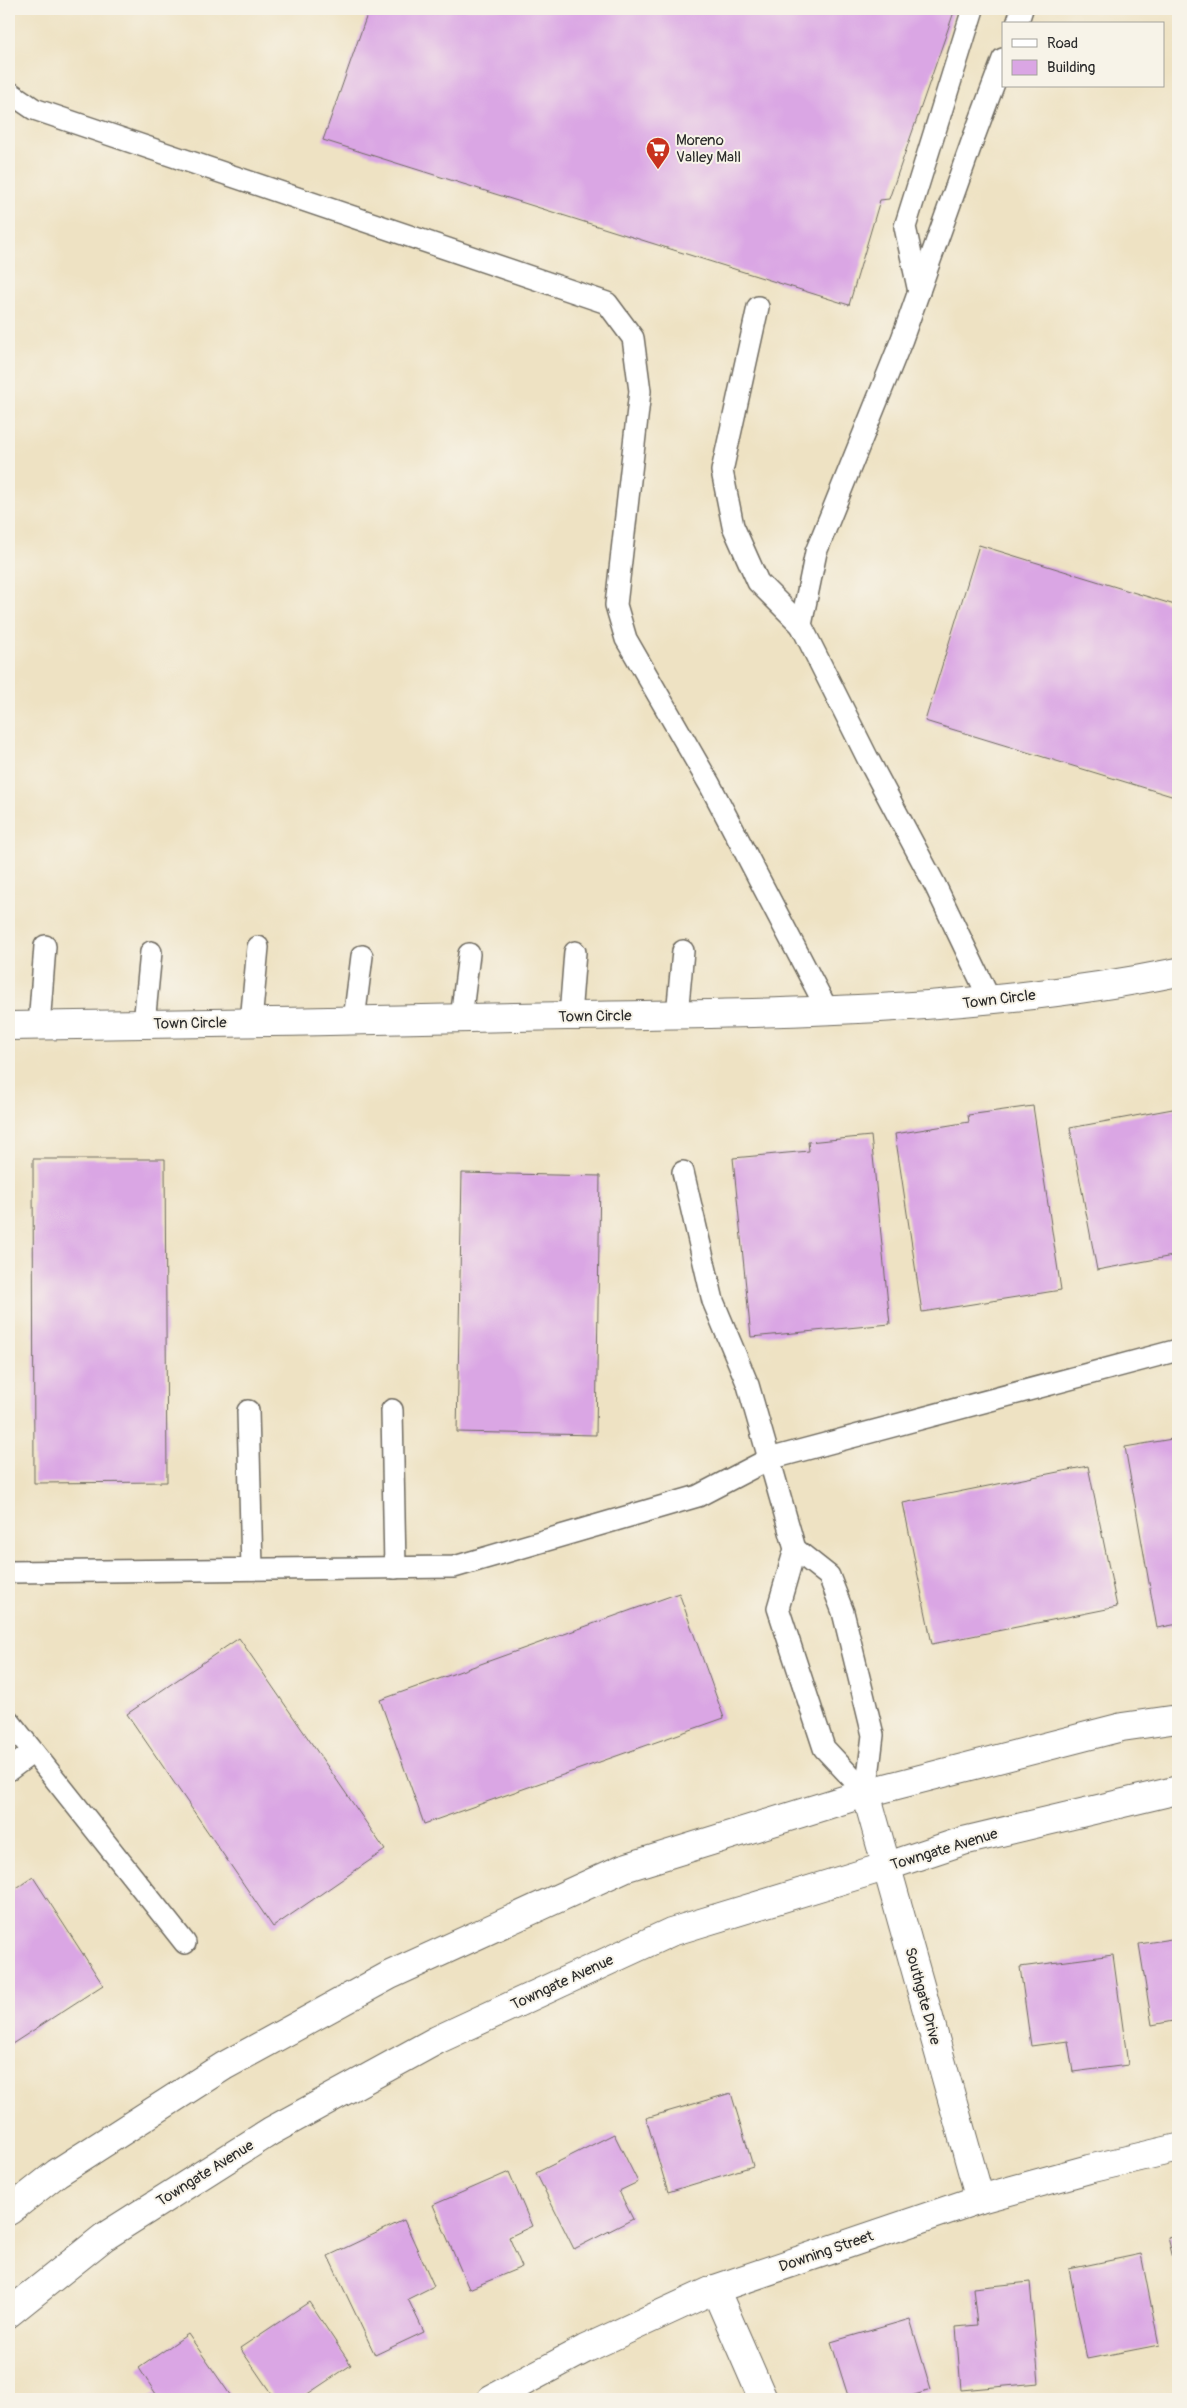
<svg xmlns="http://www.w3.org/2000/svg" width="1187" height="2408" viewBox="0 0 1187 2408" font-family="Pangolin,sans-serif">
	<rect width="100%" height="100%" fill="#f7f3e8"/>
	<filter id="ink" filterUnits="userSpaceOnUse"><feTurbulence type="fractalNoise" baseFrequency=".02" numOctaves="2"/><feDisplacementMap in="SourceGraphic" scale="10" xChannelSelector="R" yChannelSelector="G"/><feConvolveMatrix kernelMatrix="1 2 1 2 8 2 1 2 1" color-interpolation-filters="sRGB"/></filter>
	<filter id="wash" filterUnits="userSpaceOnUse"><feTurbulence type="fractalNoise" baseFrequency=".0096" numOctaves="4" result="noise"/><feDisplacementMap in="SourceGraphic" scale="20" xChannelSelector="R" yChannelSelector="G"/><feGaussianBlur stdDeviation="1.12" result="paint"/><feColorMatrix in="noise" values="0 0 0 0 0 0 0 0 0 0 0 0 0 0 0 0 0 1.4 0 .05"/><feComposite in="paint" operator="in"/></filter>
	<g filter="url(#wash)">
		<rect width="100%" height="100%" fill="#eee2c3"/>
		<g id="blocks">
			<!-- building -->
			<g fill="#daa6e4">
				<polygon points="369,9 955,9 889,199 880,200 849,305 323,140"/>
				<polygon points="979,545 1178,606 1178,798 925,721"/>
				<polygon points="1033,1106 1061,1290 922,1312 895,1134 969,1122 968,1115"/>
				<polygon points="1178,1108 1178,1255 1097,1270 1070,1128"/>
				<polygon points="871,1136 890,1324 751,1337 733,1158 809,1151 808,1142"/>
				<polygon points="33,1159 165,1159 167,1482 34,1483"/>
				<polygon points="462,1173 600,1176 596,1435 457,1432"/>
				<polygon points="1178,1438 1178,1624 1157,1628 1125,1447"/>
				<polygon points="1088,1466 1117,1607 932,1644 903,1503"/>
				<polygon points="679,1593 724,1718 424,1824 380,1700"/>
				<polygon points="239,1638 385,1850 273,1927 127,1714"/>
				<polygon points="33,1877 103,1985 9,2046 9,1893"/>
				<polygon points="1178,1938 1178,2020 1152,2025 1139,1944"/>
				<polygon points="1113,1955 1128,2065 1073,2072 1068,2041 1031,2046 1020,1967"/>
				<polygon points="731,2093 753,2166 668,2192 646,2118"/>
				<polygon points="614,2134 638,2182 619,2191 633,2219 574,2249 536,2173"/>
				<polygon points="509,2172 532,2226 509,2237 522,2267 469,2289 433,2205"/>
				<polygon points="404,2220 434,2286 408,2299 424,2332 375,2355 328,2256"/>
				<polygon points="1178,2234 1178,2276 1177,2276 1168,2237"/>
				<polygon points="1141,2254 1159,2345 1087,2359 1069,2269"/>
				<polygon points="1030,2282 1039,2383 961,2390 956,2327 977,2325 973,2288"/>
				<polygon points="309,2302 351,2365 300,2399 275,2399 240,2348"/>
				<polygon points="910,2319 931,2390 901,2399 849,2399 831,2342"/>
				<polygon points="188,2334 233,2399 147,2399 156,2394 139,2368"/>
			</g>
		</g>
	</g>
	<g filter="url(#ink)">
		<use href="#blocks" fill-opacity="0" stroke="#6f6b60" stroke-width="1"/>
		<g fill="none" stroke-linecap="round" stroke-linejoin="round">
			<defs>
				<g id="service">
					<polyline points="1017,24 1022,9"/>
					<polyline points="9,92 34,109 607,303 633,338 640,391 616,605 626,639 710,785 828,1011"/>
					<polyline points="919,292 905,227 973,9"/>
					<polyline points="758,307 722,471 733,526 758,582 801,625"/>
					<polyline points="990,1000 935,885 868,759 801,625 816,552 902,339 972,142 1003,59"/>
					<polyline points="677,1015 683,951"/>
					<polyline points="570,1016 575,952"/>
					<polyline points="461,1019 469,954"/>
					<polyline points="354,1020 362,956"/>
					<polyline points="251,1022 258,947"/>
					<polyline points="144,1024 151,952"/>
					<polyline points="39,1026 45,946"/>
					<polyline points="683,1172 713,1301 748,1385 795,1549 778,1608 824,1748 866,1793"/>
					<polyline points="392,1410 395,1568"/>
					<polyline points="248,1411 252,1569"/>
					<polyline points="795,1549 829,1576 843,1612 873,1735 866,1793"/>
					<polyline points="9,1572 454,1567 698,1496 769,1459 1178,1350"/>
					<polyline points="9,1721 185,1943"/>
					<polyline points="9,1770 33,1752"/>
				</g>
				<g id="minor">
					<polyline points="866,1793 980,2199"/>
					<polyline points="715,2289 763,2399"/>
					<polyline points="491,2399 585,2349 715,2289 980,2199 1089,2169 1178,2148"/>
				</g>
				<path id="tertiary" d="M9,1026C195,1024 382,1020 568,1016C773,1013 977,1013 1178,972"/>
				<g id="secondary">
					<polyline points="9,2211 57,2173 224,2066 390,1975 624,1868 866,1793 1122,1727 1178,1719"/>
					<polyline points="9,2313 104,2237 271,2131 437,2040 671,1932 888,1866 963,1841 1178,1790"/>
				</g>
			</defs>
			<!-- service casing -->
			<use href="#service" stroke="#6f6b60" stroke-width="24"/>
			<!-- minor casing -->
			<use href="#minor" stroke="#6f6b60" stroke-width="30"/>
			<!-- tertiary casing -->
			<use href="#tertiary" stroke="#6f6b60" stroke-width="30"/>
			<!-- secondary casing -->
			<use href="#secondary" stroke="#6f6b60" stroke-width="30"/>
			<!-- service -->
			<use href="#service" stroke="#fff" stroke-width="21"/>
			<!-- minor -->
			<use href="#minor" stroke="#fff" stroke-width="28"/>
			<!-- tertiary -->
			<use href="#tertiary" stroke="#fff" stroke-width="28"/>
			<!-- secondary -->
			<use href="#secondary" stroke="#fff" stroke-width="28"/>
		</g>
	</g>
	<!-- icons -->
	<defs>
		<symbol id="supermarket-pin" viewBox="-11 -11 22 30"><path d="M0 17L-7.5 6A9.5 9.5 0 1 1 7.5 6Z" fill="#c8321e" stroke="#f7f3e8"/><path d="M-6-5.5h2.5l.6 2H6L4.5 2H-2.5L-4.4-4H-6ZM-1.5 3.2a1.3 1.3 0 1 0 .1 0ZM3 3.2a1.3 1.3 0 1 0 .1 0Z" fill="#fff"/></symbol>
	</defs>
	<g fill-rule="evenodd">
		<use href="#supermarket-pin" x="644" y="135" width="28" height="38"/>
	</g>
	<g text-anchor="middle" stroke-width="4" stroke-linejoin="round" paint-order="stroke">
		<!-- poi labels -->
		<g font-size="15" fill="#2b2b2b" stroke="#f7f3e8" text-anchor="start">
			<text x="676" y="145">Moreno<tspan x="676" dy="17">Valley Mall</tspan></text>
		</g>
		<!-- street labels -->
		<g font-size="15" fill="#2b2b2b" stroke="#f7f3e8">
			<text transform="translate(999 999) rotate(-7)" y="5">Town Circle</text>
			<text transform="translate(595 1016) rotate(-1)" y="5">Town Circle</text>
			<text transform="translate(190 1023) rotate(-1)" y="5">Town Circle</text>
			<text transform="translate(944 1849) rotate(-17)" y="5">Towngate Avenue</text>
			<text transform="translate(562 1982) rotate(-25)" y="5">Towngate Avenue</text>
			<text transform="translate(923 1996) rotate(75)" y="5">Southgate Drive</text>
			<text transform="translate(205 2173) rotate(-32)" y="5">Towngate Avenue</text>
			<text transform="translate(826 2251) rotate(-19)" y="5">Downing Street</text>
		</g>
	</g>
	<!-- margin -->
	<rect width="1187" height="2408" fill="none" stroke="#f7f3e8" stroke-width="30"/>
	<!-- legend -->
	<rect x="1002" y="22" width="162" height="65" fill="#f7f3e8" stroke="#a5a39c"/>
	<rect x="1012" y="39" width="25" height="8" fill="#ffffff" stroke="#a5a39c"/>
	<text x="1047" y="48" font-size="15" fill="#2b2b2b">Road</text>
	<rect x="1012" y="60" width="25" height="15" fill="#daa6e4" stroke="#a5a39c"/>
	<text x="1047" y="72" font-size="15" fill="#2b2b2b">Building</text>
</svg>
